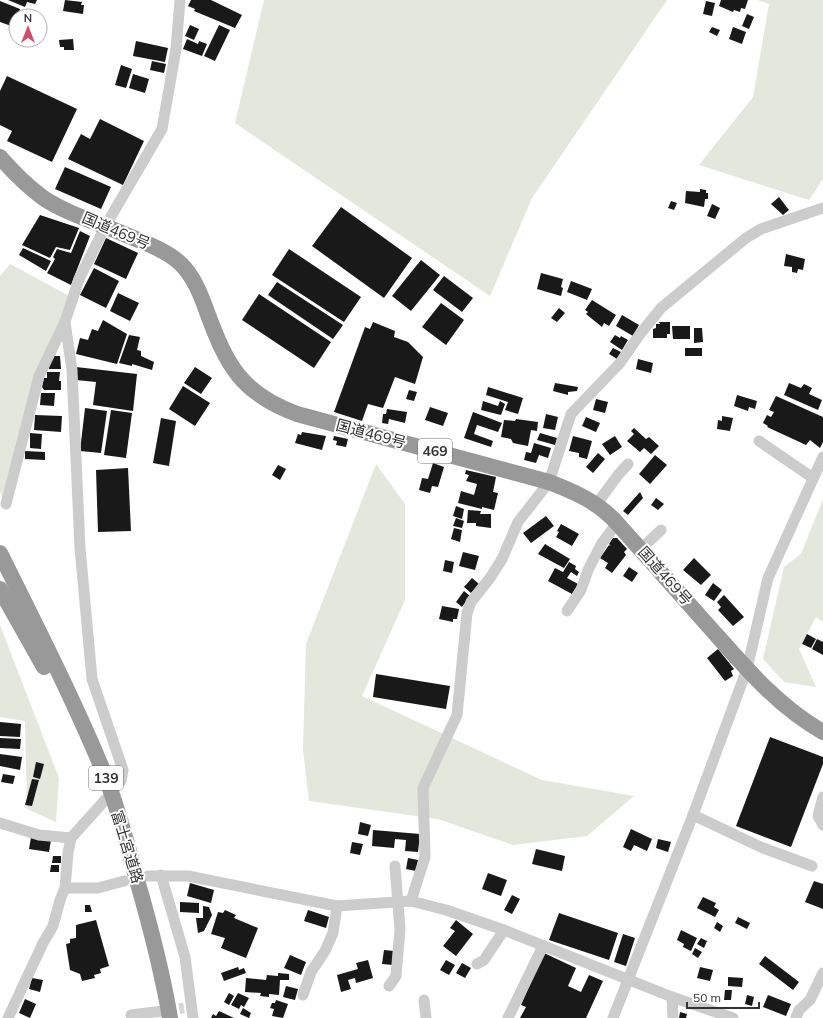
<svg xmlns="http://www.w3.org/2000/svg" width="823" height="1018" viewBox="0 0 823 1018" font-family="Mulish,'Noto Sans JP',sans-serif">
	<rect width="100%" height="100%" fill="#fff"/>
	<!-- green -->
	<g fill="#e3e7dc">
		<polygon points="264,0 667,0 532,198 490,296 235,123"/>
		<polygon points="758,0 823,0 823,179 809,200 699,165 753,97 769,4"/>
		<polygon points="10,264 73,298 37,373 6,504 0,492 0,276"/>
		<polygon points="376,464 405,504 405,600 362,696 542,780 634,796 587,836 513,845 438,819 309,801 303,749 306,644"/>
		<polygon points="823,499 823,622 816,617 799,649 816,687 784,682 763,659 784,567 801,554"/>
		<polygon points="0,625 59,778 56,822 27,809 25,721 0,717"/>
	</g>
	<!-- building -->
	<g fill="#191919">
		<polygon points="8,0 37,0 35,4 27,2 25,7"/>
		<polygon points="65,0 82,2 81,5 84,5 83,14 63,11"/>
		<polygon points="191,0 211,0 242,15 235,28 194,11 195,9 188,6"/>
		<polygon points="721,0 748,0 745,9 741,8 740,12 734,10 733,12 719,6"/>
		<polygon points="0,1 20,9 18,16 16,16 14,27 0,22"/>
		<polygon points="706,1 715,3 712,16 703,14"/>
		<polygon points="747,14 754,17 749,29 742,26"/>
		<polygon points="190,25 199,29 194,40 185,36"/>
		<polygon points="219,25 230,30 215,61 204,56"/>
		<polygon points="712,27 720,30 717,36 709,32"/>
		<polygon points="733,27 746,32 742,44 729,39"/>
		<polygon points="73,39 74,50 64,50 64,47 60,47 59,40"/>
		<polygon points="187,39 198,44 199,41 207,44 202,56 183,49"/>
		<polygon points="136,41 168,48 165,62 133,56"/>
		<polygon points="152,61 166,64 164,73 150,70"/>
		<polygon points="121,65 132,69 126,88 115,85"/>
		<polygon points="133,74 149,79 145,93 129,88"/>
		<polygon points="7,76 77,109 52,162 7,141 12,131 0,125 0,91"/>
		<polygon points="100,119 144,141 123,185 68,159 81,134 90,139"/>
		<polygon points="65,167 111,187 101,209 55,189"/>
		<polygon points="700,189 706,190 706,193 708,193 708,199 705,199 704,207 685,203 686,191 700,192"/>
		<polygon points="779,197 789,210 783,215 771,204"/>
		<polygon points="671,201 677,203 674,210 668,208"/>
		<polygon points="712,204 720,208 715,219 707,216"/>
		<polygon points="341,207 412,258 384,298 312,246"/>
		<polygon points="40,215 79,228 70,250 56,247 50,258 22,245"/>
		<polygon points="80,231 90,236 71,285 47,273 55,259 53,257 57,249 71,253"/>
		<polygon points="106,238 138,253 126,279 94,264"/>
		<polygon points="23,248 51,261 46,271 19,255"/>
		<polygon points="289,249 361,297 344,322 272,275"/>
		<polygon points="786,254 805,259 803,270 798,269 797,273 792,272 792,267 784,266"/>
		<polygon points="421,260 440,275 411,311 392,296"/>
		<polygon points="94,268 119,281 106,308 80,295"/>
		<polygon points="541,273 563,279 561,287 563,288 561,296 537,289"/>
		<polygon points="444,276 473,298 462,312 433,290"/>
		<polygon points="571,281 592,289 587,300 567,292"/>
		<polygon points="277,282 343,325 333,339 268,295"/>
		<polygon points="118,293 139,303 130,321 110,311"/>
		<polygon points="259,294 331,342 314,368 242,320"/>
		<polygon points="592,300 616,315 609,326 604,323 602,327 586,314 588,312 585,310"/>
		<polygon points="441,303 464,320 446,345 422,327"/>
		<polygon points="559,308 565,313 557,322 551,318"/>
		<polygon points="622,315 639,325 633,336 616,326"/>
		<polygon points="103,320 127,334 117,364 76,354 80,338 88,340 92,329 98,331"/>
		<polygon points="373,322 395,331 394,337 408,342 423,357 415,384 395,377 383,408 368,404 362,421 334,412 365,327 370,329"/>
		<polygon points="659,322 670,322 670,334 667,334 667,338 653,338 653,329 656,328 656,324 660,324"/>
		<polygon points="672,326 690,326 690,339 673,339"/>
		<polygon points="694,328 702,328 703,342 694,343"/>
		<polygon points="129,335 140,337 137,350 141,351 141,356 154,362 152,370 132,364 132,366 119,363"/>
		<polygon points="615,335 620,338 621,336 628,340 622,350 610,342"/>
		<polygon points="613,348 621,352 617,359 609,354"/>
		<rect x="685" y="348" width="17" height="8"/>
		<polygon points="54,356 60,356 61,369 49,369 48,364"/>
		<polygon points="638,359 653,363 651,373 636,369"/>
		<polygon points="76,367 137,374 133,411 93,405 96,382 76,380"/>
		<polygon points="195,367 212,378 201,394 184,383"/>
		<polygon points="47,372 60,372 59,381 61,381 61,390 44,390 42,387 44,378 47,378"/>
		<polygon points="555,383 578,387 577,391 568,392 568,395 553,391"/>
		<polygon points="789,383 801,388 804,384 812,388 809,394 822,400 818,410 784,395"/>
		<polygon points="183,386 210,403 195,426 169,409"/>
		<polygon points="488,387 523,398 518,414 505,410 508,402 486,395"/>
		<polygon points="409,390 417,392 414,401 406,399"/>
		<polygon points="41,393 55,393 54,406 40,405"/>
		<polygon points="737,395 757,401 755,409 749,407 748,411 734,406"/>
		<polygon points="776,396 823,417 823,442 820,448 810,440 806,445 767,427 768,426 763,423 767,415 771,417 774,412 769,410"/>
		<polygon points="596,399 608,402 605,413 593,410"/>
		<polygon points="483,401 498,406 500,401 505,404 501,415 481,410"/>
		<polygon points="430,407 448,413 443,426 425,420"/>
		<polygon points="85,408 107,411 101,453 80,451"/>
		<polygon points="387,409 407,412 405,423 389,419 388,424 382,423 383,414 386,414"/>
		<polygon points="111,410 132,413 126,458 104,455"/>
		<polygon points="473,412 502,423 498,432 477,425 474,434 493,441 491,447 464,438"/>
		<polygon points="546,414 558,417 555,430 543,428"/>
		<polygon points="35,415 62,416 61,432 34,430"/>
		<polygon points="722,416 733,418 730,431 717,429 718,420 722,421"/>
		<polygon points="586,417 600,423 596,432 582,426"/>
		<polygon points="161,418 176,421 169,466 153,463"/>
		<polygon points="516,419 538,422 537,431 531,430 528,446 513,443 511,439 501,437 504,420 515,421"/>
		<polygon points="634,428 646,439 649,437 659,446 651,454 644,448 640,452 627,441 634,434 631,431"/>
		<polygon points="302,432 326,436 322,450 295,443 298,434 301,435"/>
		<polygon points="30,433 42,434 41,449 30,448"/>
		<polygon points="540,433 557,438 555,445 537,440"/>
		<polygon points="334,436 348,439 346,447 336,445 337,441 333,440"/>
		<polygon points="573,436 592,441 587,459 579,457 579,453 569,451"/>
		<polygon points="615,436 622,447 610,455 602,444"/>
		<polygon points="534,443 551,448 548,458 539,455 536,463 524,460 526,452 531,453"/>
		<polygon points="25,451 45,452 45,460 25,459"/>
		<polygon points="598,453 605,459 593,473 586,467"/>
		<polygon points="655,455 667,465 650,484 639,474"/>
		<polygon points="433,463 444,467 438,487 432,486 430,493 419,490 422,478 428,479"/>
		<polygon points="278,465 286,469 280,480 272,475"/>
		<polygon points="128,468 131,531 98,532 96,470"/>
		<polygon points="466,470 496,477 493,492 498,493 494,510 482,507 482,509 458,503 461,491 474,495 477,484 466,481 469,475 465,474"/>
		<polygon points="640,492 643,498 628,515 623,511"/>
		<polygon points="656,498 664,504 658,510 651,505"/>
		<polygon points="456,506 464,509 462,519 453,516"/>
		<polygon points="468,510 481,511 480,514 491,514 491,528 476,526 476,523 467,523"/>
		<polygon points="546,516 554,526 531,543 523,533"/>
		<polygon points="456,518 464,521 462,528 453,526"/>
		<polygon points="561,524 579,534 572,546 556,537 559,532 557,531"/>
		<polygon points="454,528 462,530 460,542 451,539"/>
		<polygon points="613,538 617,538 627,549 624,552 626,555 612,573 605,568 608,563 600,558 609,545 611,546 609,544"/>
		<polygon points="545,544 570,559 564,568 538,554"/>
		<polygon points="463,552 479,556 475,570 459,566"/>
		<polygon points="694,558 711,575 701,585 683,570"/>
		<polygon points="445,560 454,562 452,573 443,571"/>
		<polygon points="569,562 576,566 575,569 579,572 577,576 571,572 567,578 578,584 572,594 548,581 555,568 563,572"/>
		<polygon points="629,567 638,573 632,582 623,576"/>
		<polygon points="472,578 479,584 471,593 464,587"/>
		<polygon points="713,583 722,590 714,601 705,595"/>
		<polygon points="464,591 470,596 462,607 456,602"/>
		<polygon points="724,595 744,617 733,626 718,610 721,607 717,602"/>
		<polygon points="442,606 459,609 457,619 453,619 453,622 439,619"/>
		<polygon points="807,634 816,639 811,648 802,644"/>
		<polygon points="817,639 823,642 823,655 812,649"/>
		<polygon points="718,649 734,669 731,671 733,676 725,681 707,658"/>
		<polygon points="376,674 450,686 446,709 373,697"/>
		<polygon points="0,722 21,724 20,737 0,736"/>
		<polygon points="770,737 823,757 823,764 791,847 736,826"/>
		<polygon points="0,738 21,739 20,749 0,748"/>
		<polygon points="0,754 22,757 20,770 0,766"/>
		<polygon points="36,762 44,764 40,779 33,777"/>
		<polygon points="3,774 15,776 13,784 1,782"/>
		<polygon points="32,779 39,780 32,806 25,805"/>
		<polygon points="360,822 371,825 368,836 358,834"/>
		<polygon points="631,829 652,839 647,851 634,845 631,851 623,847"/>
		<polygon points="373,830 420,834 418,852 405,851 406,840 395,839 394,848 372,846"/>
		<polygon points="31,837 51,840 49,852 29,849"/>
		<polygon points="658,839 671,842 668,852 656,848"/>
		<polygon points="352,842 363,844 360,855 350,853"/>
		<polygon points="536,849 565,856 562,871 532,864"/>
		<polygon points="53,856 61,856 61,863 52,863"/>
		<polygon points="408,858 418,860 416,871 406,869"/>
		<polygon points="51,865 59,865 59,872 50,872"/>
		<polygon points="488,873 507,880 501,896 482,889"/>
		<polygon points="814,881 823,884 823,909 805,902"/>
		<polygon points="190,883 214,890 211,903 187,896"/>
		<polygon points="512,895 520,899 512,914 504,910"/>
		<polygon points="703,897 716,903 714,907 719,910 715,917 697,908"/>
		<polygon points="180,902 199,903 199,913 180,912"/>
		<polygon points="85,905 90,905 92,912 85,912"/>
		<polygon points="203,906 209,907 212,915 204,931 198,933 196,918 203,918"/>
		<polygon points="225,910 236,915 234,918 258,928 246,958 221,948 225,938 211,934 218,912 223,913"/>
		<polygon points="308,910 329,917 326,928 304,921"/>
		<polygon points="559,913 618,933 609,960 549,940"/>
		<polygon points="738,917 750,923 747,929 735,923"/>
		<polygon points="96,920 109,966 100,969 101,973 94,975 95,978 82,981 80,974 70,970 66,944 70,943 70,939 76,938 76,925"/>
		<polygon points="456,920 473,934 456,956 443,946 455,931 450,928"/>
		<polygon points="717,922 723,926 720,932 714,928"/>
		<polygon points="681,930 697,938 691,951 683,947 684,944 677,940"/>
		<polygon points="623,934 635,938 626,966 614,962"/>
		<polygon points="701,938 707,941 704,948 697,944"/>
		<polygon points="695,948 702,952 698,958 692,954"/>
		<polygon points="384,950 394,951 393,965 382,964"/>
		<polygon points="544,953 576,968 568,986 581,992 589,975 603,981 586,1018 520,1018 526,1007 521,1005"/>
		<polygon points="290,955 306,962 301,975 284,968"/>
		<polygon points="765,956 799,982 793,990 759,964"/>
		<polygon points="368,960 373,978 356,983 355,978 348,980 351,989 341,992 337,975 358,969 356,963"/>
		<polygon points="446,960 455,965 449,975 440,970"/>
		<polygon points="462,963 471,968 465,978 456,973"/>
		<polygon points="238,967 239,970 244,968 246,973 224,981 221,973"/>
		<polygon points="700,967 713,970 710,981 697,978"/>
		<polygon points="278,973 289,974 289,980 280,980 279,995 269,994 269,997 260,996 261,993 245,992 246,978 266,980 267,975 278,976"/>
		<polygon points="728,977 743,978 742,987 728,986"/>
		<polygon points="32,978 43,980 40,992 29,989"/>
		<polygon points="286,986 298,989 295,1000 283,997"/>
		<polygon points="725,990 732,990 731,1000 724,1000"/>
		<polygon points="229,993 234,996 229,1005 224,1002"/>
		<polygon points="238,993 249,998 244,1007 241,1005 239,1009 231,1005"/>
		<polygon points="747,995 754,997 752,1006 745,1004"/>
		<polygon points="768,995 791,1004 786,1016 763,1007"/>
		<polygon points="25,999 36,1004 30,1018 19,1013"/>
		<polygon points="276,1000 288,1004 283,1018 272,1016 274,1009 270,1008 272,1003 275,1003"/>
		<polygon points="243,1008 251,1013 249,1018 240,1014"/>
		<polygon points="219,1011 234,1018 211,1018 213,1014 216,1016"/>
		<polygon points="680,1012 687,1014 686,1018 679,1018"/>
	</g>
	<g fill="none" stroke-linecap="round" stroke-linejoin="round">
		<!-- minor-tunnel -->
		<polyline stroke="#d6d6d6" stroke-width="11" stroke-dasharray="11 5.5" stroke-linecap="butt" points="163,1011 184,1008"/>
		<!-- minor -->
		<g stroke="#ccc" stroke-width="11">
			<polyline points="759,441 813,478"/>
			<polyline points="6,504 39,376 65,322"/>
			<polyline points="596,505 618,475 628,464"/>
			<polyline points="641,549 661,530"/>
			<polyline points="567,611 581,590 588,570 602,543 617,523"/>
			<polyline points="121,781 123,770 92,679 80,548 72,370 65,322 79,279 106,225 162,129 176,49 180,0"/>
			<polyline points="823,797 818,816 823,825"/>
			<polyline points="693,815 763,848 812,866"/>
			<polyline points="0,823 39,835 71,838"/>
			<polyline points="161,875 185,957 193,1018"/>
			<polyline points="148,876 188,876 337,906 411,901 446,910 504,930 672,997 733,1018"/>
			<polyline points="65,888 98,888 124,881"/>
			<polyline points="411,901 425,857 423,788 457,715 467,613 471,602 490,578 502,559 518,522 549,482 571,414 620,363 640,334 661,308 746,238 761,229 823,208"/>
			<polyline points="477,964 484,960 504,930"/>
			<polyline points="389,986 396,976 400,929 395,866"/>
			<polyline points="303,995 311,972 325,951 333,933 337,906"/>
			<polyline points="672,997 673,1018"/>
			<polyline points="424,1000 426,1018"/>
			<polyline points="131,1015 163,1011"/>
			<polyline points="8,1018 43,943 53,926 60,900 65,888 68,853 71,838 106,799"/>
			<polyline points="508,1018 543,946"/>
			<polyline points="613,1018 693,815 747,669 768,578 823,457"/>
			<polyline points="796,1018 799,1010 810,1000 823,973"/>
		</g>
		<!-- highway -->
		<g stroke="#999" stroke-width="16">
			<path d="M0,157C13,172 26,185 42,197C64,213 105,225 131,237C148,244 167,251 181,264C194,277 201,295 207,312C227,366 241,393 297,414L549,482C575,492 598,502 617,523C646,556 675,588 704,621C740,661 775,705 823,732"/>
			<path d="M0,553C36,626 73,698 104,773C118,807 127,844 137,880C150,925 162,971 170,1018"/>
			<polyline points="0,589 44,667"/>
		</g>
	</g>
	<g text-anchor="middle" stroke-width="4" stroke-linejoin="round" paint-order="stroke">
		<!-- shield labels -->
		<g fill="#fff" stroke="#707070" stroke-width="1">
			<rect x="418" y="439" width="34" height="24" rx="3"/>
			<rect x="89" y="766" width="34" height="24" rx="3"/>
		</g>
		<g font-size="14" font-weight="bold" fill="#323232">
			<text x="435" y="456">469</text>
			<text x="106" y="783">139</text>
		</g>
		<!-- street labels -->
		<g font-size="15" fill="#323232" stroke="#fff">
			<text transform="translate(116 231) rotate(23)" y="5">国道469号</text>
			<text transform="translate(371 434) rotate(15)" y="5">国道469号</text>
			<text transform="translate(665 576) rotate(48)" y="5">国道469号</text>
			<text transform="translate(127 847) rotate(73)" y="5">富士宮道路</text>
		</g>
	</g>
	<!-- north arrow -->
	<g transform="translate(28 28)"><circle r="19" fill="#ffffff" stroke="#adadad"/>
	<path d="M0-3L7 15L0 10L-7 15Z" fill="#d04c6b"/>
	<text y="-6" font-size="11" font-weight="bold" text-anchor="middle" fill="#323232">N</text>
	</g>
	<!-- scale -->
	<path d="M687 1002v6h72v-6" fill="none" stroke="#323232" stroke-width="2"/>
	<text x="693" y="1002" font-size="12" fill="#323232" stroke="#ffffff" stroke-width="3" paint-order="stroke">50 m</text>
</svg>
